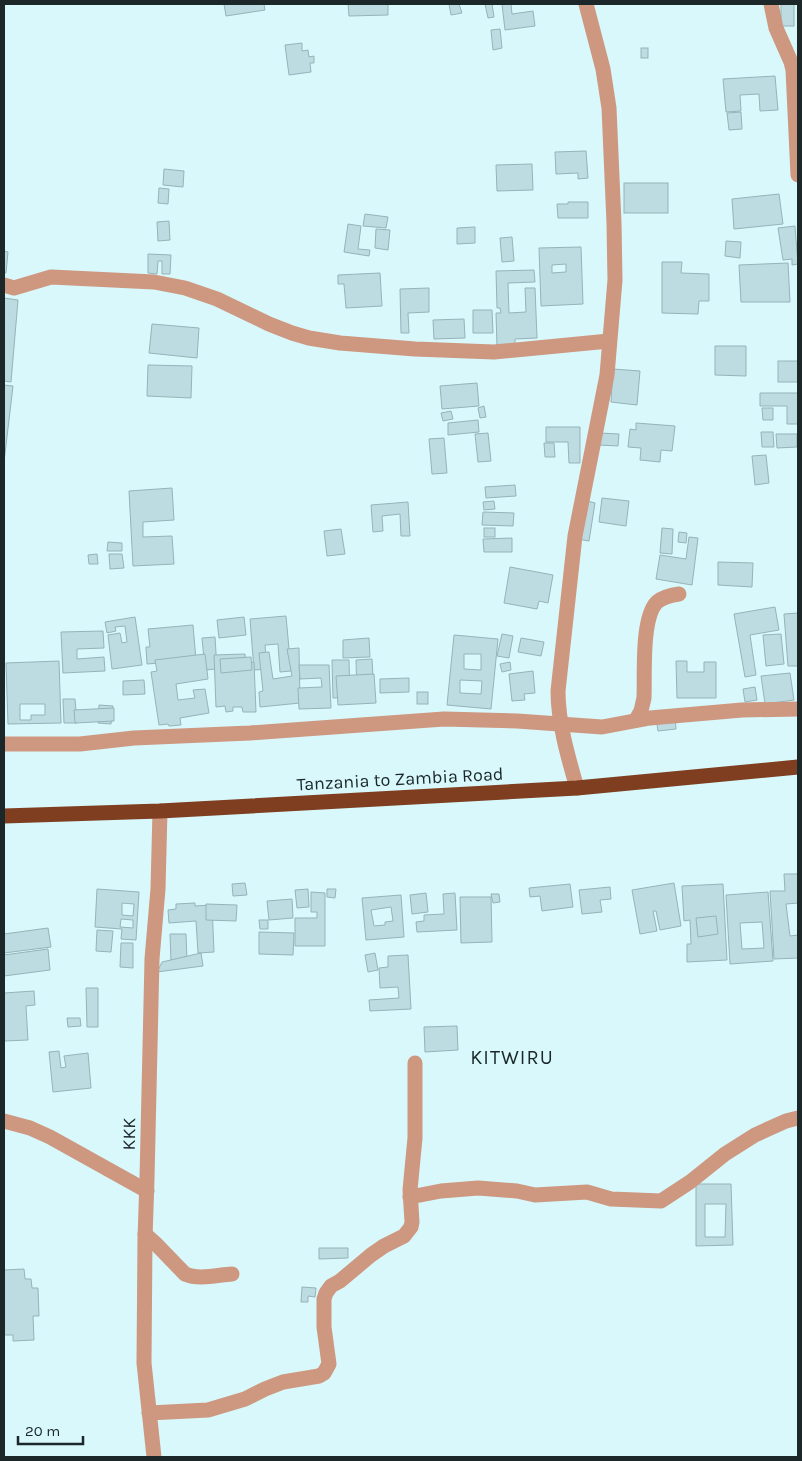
<svg xmlns="http://www.w3.org/2000/svg" width="802" height="1461" viewBox="0 0 802 1461" font-family="Karla,sans-serif">
	<rect width="100%" height="100%" fill="#d8f8fc"/>
	<!-- building -->
	<g fill="#bddce1" stroke="#95b3b8" fill-rule="evenodd">
		<polygon points="224,4 264,4 265,10 226,16"/>
		<polygon points="348,4 388,4 388,15 349,16"/>
		<polygon points="449,4 459,4 462,13 451,15"/>
		<polygon points="485,4 492,4 494,17 488,18"/>
		<polygon points="502,4 511,4 512,14 533,11 535,26 505,30"/>
		<rect x="781" y="4" width="13" height="22"/>
		<polygon points="500,29 502,48 493,50 491,30"/>
		<polygon points="302,43 302,51 308,50 309,57 314,56 314,63 310,63 311,72 289,75 285,45"/>
		<rect x="641" y="48" width="7" height="10"/>
		<polygon points="775,76 778,110 760,111 759,94 740,95 741,111 726,112 723,79"/>
		<polygon points="741,112 742,129 729,130 727,113"/>
		<polygon points="586,151 588,178 578,179 578,173 556,174 555,152"/>
		<polygon points="532,164 533,190 497,191 496,165"/>
		<polygon points="164,169 184,171 183,187 163,185"/>
		<rect x="624" y="183" width="44" height="30"/>
		<polygon points="159,188 169,189 168,204 158,203"/>
		<polygon points="779,194 783,224 734,229 732,199"/>
		<polygon points="568,202 588,202 588,218 558,218 557,204 568,204"/>
		<polygon points="365,214 388,217 386,228 363,226"/>
		<polygon points="169,221 170,240 158,241 157,222"/>
		<polygon points="348,224 361,226 358,249 370,250 369,256 344,252"/>
		<polygon points="795,226 798,264 792,265 792,259 783,260 778,228"/>
		<polygon points="475,227 475,243 457,244 457,228"/>
		<polygon points="376,229 390,230 388,250 375,248"/>
		<polygon points="512,237 514,261 502,262 500,238"/>
		<polygon points="726,241 741,242 740,258 725,256"/>
		<path d="M581,247L583,304L541,306L539,248ZM566,264V272L552,273V265Z"/>
		<polygon points="4,251 8,252 6,273 4,273"/>
		<polygon points="148,254 171,255 170,274 162,274 162,261 158,261 157,274 148,273"/>
		<polygon points="662,262 682,262 681,273 709,274 709,301 699,301 698,314 662,313"/>
		<polygon points="788,263 790,302 741,302 739,265"/>
		<polygon points="534,270 535,282 508,283 509,313 526,312 525,288 535,288 537,338 515,339 515,347 497,347 496,313 501,313 500,308 497,308 496,271"/>
		<polygon points="380,273 382,306 346,308 344,284 338,284 338,275"/>
		<polygon points="429,288 429,312 408,313 409,333 401,333 400,289"/>
		<polygon points="4,298 18,300 11,382 4,381"/>
		<polygon points="473,310 492,310 493,333 473,333"/>
		<polygon points="464,319 465,338 434,339 433,320"/>
		<polygon points="152,324 199,328 197,358 149,353"/>
		<polygon points="715,346 746,346 746,376 715,375"/>
		<rect x="778" y="361" width="20" height="21"/>
		<polygon points="148,365 192,366 191,398 147,396"/>
		<polygon points="613,369 640,371 637,405 611,402"/>
		<polygon points="477,383 479,406 442,409 440,386"/>
		<polygon points="4,385 13,386 4,462"/>
		<polygon points="760,393 798,393 798,424 787,424 787,406 760,406"/>
		<polygon points="484,406 486,417 480,418 478,408"/>
		<polygon points="762,408 773,408 773,420 763,420"/>
		<polygon points="451,411 453,419 443,421 441,413"/>
		<polygon points="478,420 479,432 448,435 448,423"/>
		<polygon points="636,423 675,426 672,451 661,450 660,462 640,460 641,448 628,447 630,429 636,430"/>
		<polygon points="546,427 580,427 580,463 569,463 568,442 546,442"/>
		<polygon points="761,432 773,432 774,447 762,447"/>
		<polygon points="488,433 491,461 478,462 475,434"/>
		<polygon points="600,433 619,434 618,446 599,445"/>
		<polygon points="776,434 797,434 797,447 777,448"/>
		<polygon points="444,438 447,473 432,474 429,439"/>
		<polygon points="544,443 554,443 555,457 545,457"/>
		<polygon points="766,455 769,483 755,485 752,456"/>
		<polygon points="515,485 516,496 486,498 485,487"/>
		<polygon points="172,488 174,520 143,522 143,537 172,536 174,564 133,566 129,491"/>
		<polygon points="602,498 629,501 626,526 599,522"/>
		<polygon points="584,500 595,503 589,541 577,539"/>
		<polygon points="494,501 495,509 484,510 483,502"/>
		<polygon points="408,502 410,536 401,536 400,514 382,516 383,531 373,532 371,505"/>
		<polygon points="483,512 514,513 513,526 482,525"/>
		<rect x="484" y="528" width="11" height="9"/>
		<polygon points="662,528 673,529 672,554 660,553"/>
		<polygon points="341,529 345,554 327,556 324,531"/>
		<polygon points="679,532 687,533 686,543 678,542"/>
		<polygon points="689,537 698,538 692,585 656,579 660,555 686,559"/>
		<polygon points="512,538 512,552 484,552 483,539"/>
		<polygon points="108,542 122,543 122,551 107,551"/>
		<polygon points="97,554 98,564 89,564 88,555"/>
		<polygon points="109,554 122,554 124,568 110,569"/>
		<polygon points="718,562 753,563 752,587 718,585"/>
		<polygon points="510,567 553,575 548,603 539,601 537,609 504,603"/>
		<polygon points="775,607 779,630 750,635 756,675 745,677 734,614"/>
		<polygon points="798,613 798,666 788,666 784,614"/>
		<polygon points="286,616 291,671 280,672 278,644 265,645 267,669 254,670 250,619"/>
		<polygon points="135,617 142,665 112,669 108,635 120,633 122,643 127,642 125,626 115,627 116,631 107,633 105,622"/>
		<polygon points="244,617 246,635 219,638 217,620"/>
		<polygon points="193,625 196,660 147,664 146,647 150,647 148,629"/>
		<polygon points="103,631 104,648 77,649 77,659 104,657 105,671 63,673 61,632"/>
		<polygon points="502,634 513,636 509,658 497,656"/>
		<polygon points="781,634 784,664 766,666 763,635"/>
		<path d="M454,635L498,639L491,709L447,705ZM464,654H481V670L464,669ZM460,680L482,681L481,694L460,693Z"/>
		<polygon points="215,637 217,669 205,670 202,638"/>
		<polygon points="369,638 370,657 343,658 343,640"/>
		<polygon points="521,638 544,642 541,656 518,652"/>
		<polygon points="299,648 300,703 260,707 259,692 263,691 259,653 269,652 273,679 292,676 287,649"/>
		<polygon points="205,654 208,679 176,684 178,700 195,698 193,690 205,689 209,713 180,718 181,725 169,726 168,724 159,725 151,672 157,671 155,660"/>
		<polygon points="245,654 246,663 254,662 256,712 243,712 242,707 233,707 233,711 226,712 225,706 216,707 214,655"/>
		<polygon points="251,657 252,670 221,673 220,659"/>
		<polygon points="372,659 374,695 357,696 356,660"/>
		<polygon points="332,660 349,660 350,697 333,698"/>
		<path d="M59,661L61,723L8,724L6,663ZM20,704H45V715H31V720H20Z"/>
		<polygon points="676,661 687,661 687,672 704,672 704,662 716,662 716,698 677,698"/>
		<polygon points="510,662 511,670 502,672 500,664"/>
		<polygon points="299,665 329,665 331,708 299,709 298,688 322,687 321,678 300,679"/>
		<polygon points="533,671 535,693 524,694 525,700 512,701 509,674"/>
		<polygon points="790,673 794,700 765,704 761,676"/>
		<polygon points="374,674 376,703 338,705 336,676"/>
		<polygon points="409,678 409,692 380,693 380,679"/>
		<polygon points="144,680 145,694 123,695 123,681"/>
		<polygon points="755,687 757,700 745,702 743,689"/>
		<rect x="417" y="692" width="11" height="12"/>
		<polygon points="63,699 75,699 77,723 64,723"/>
		<polygon points="99,705 113,706 111,724 98,723"/>
		<polygon points="114,708 114,721 75,723 74,710"/>
		<polygon points="675,716 676,729 658,731 656,718"/>
		<polygon points="784,874 798,874 798,903 786,904 790,936 798,935 798,958 774,959 770,891 785,891"/>
		<polygon points="245,883 247,895 233,896 232,884"/>
		<polygon points="674,883 681,926 660,930 656,911 653,911 657,931 640,934 632,890"/>
		<polygon points="570,884 573,907 542,911 540,896 530,897 529,888"/>
		<polygon points="723,884 727,960 687,962 687,944 691,944 690,920 684,921 682,886"/>
		<polygon points="610,887 611,899 600,900 602,912 582,914 579,890"/>
		<path d="M97,889L139,892L136,940L121,939L122,929L95,927ZM122,903L134,904L133,916L122,915ZM121,919L133,920V928L120,927Z"/>
		<polygon points="308,889 309,907 297,908 295,890"/>
		<polygon points="327,889 336,889 335,898 327,897"/>
		<polygon points="311,892 325,893 325,946 295,946 295,918 317,918 317,912 311,912"/>
		<path d="M768,892L773,961L730,964L726,895ZM762,922L764,948L742,949L740,923Z"/>
		<polygon points="426,893 428,912 412,914 410,895"/>
		<polygon points="455,893 457,930 417,932 416,922 424,921 424,915 444,914 443,894"/>
		<polygon points="491,894 499,894 500,902 493,903"/>
		<path d="M401,895L404,937L366,940L362,898ZM391,907L393,921L385,922V925L374,926L371,910Z"/>
		<polygon points="460,897 491,897 492,942 461,943"/>
		<polygon points="292,899 293,918 269,920 267,901"/>
		<polygon points="195,903 195,906 212,905 214,952 198,953 196,921 169,923 168,910 176,909 176,904"/>
		<polygon points="206,904 237,905 236,921 206,920"/>
		<polygon points="716,916 718,934 698,937 696,918"/>
		<polygon points="259,920 268,920 268,929 260,929"/>
		<polygon points="48,928 51,947 4,953 4,934"/>
		<polygon points="97,930 113,931 111,952 96,951"/>
		<polygon points="259,932 294,933 293,955 259,954"/>
		<polygon points="170,934 186,934 187,961 171,962"/>
		<polygon points="121,943 133,943 133,968 120,967"/>
		<polygon points="48,949 50,970 4,976 4,955"/>
		<polygon points="201,953 203,966 157,972 162,962"/>
		<polygon points="375,953 378,970 368,972 365,955"/>
		<polygon points="408,955 411,1009 370,1011 369,1000 399,998 398,987 380,988 379,968 388,967 388,956"/>
		<polygon points="86,988 98,988 98,1027 87,1027"/>
		<polygon points="34,991 35,1005 26,1006 28,1040 4,1041 4,993"/>
		<polygon points="67,1018 80,1018 81,1026 68,1027"/>
		<polygon points="457,1026 458,1050 425,1052 424,1027"/>
		<polygon points="59,1051 61,1068 66,1067 64,1056 88,1053 91,1088 53,1092 49,1052"/>
		<path d="M696,1184H731L733,1245L696,1246ZM705,1204H726L725,1237H705Z"/>
		<polygon points="319,1248 348,1248 348,1258 319,1259"/>
		<polygon points="24,1269 25,1279 31,1279 32,1288 38,1288 39,1316 33,1316 34,1340 13,1341 13,1335 4,1335 4,1270"/>
		<polygon points="302,1287 316,1288 315,1297 308,1296 308,1302 301,1302"/>
	</g>
	<g fill="none" stroke-linecap="round" stroke-linejoin="round">
		<!-- minor -->
		<g stroke="#ce977f" stroke-width="15">
			<polyline points="771,4 776,28 791,62 793,70 798,175"/>
			<polyline points="4,285 14,288 51,277 154,282 185,288 217,299 269,324 292,333 309,338 340,343 415,349 494,352 609,341"/>
			<path d="M636,720L641,711L644,698C645,675 641,618 657,602C663,597 672,595 679,594"/>
			<polyline points="4,744 80,744 134,738 250,733 444,719 517,721 602,727 650,718 742,710 798,709"/>
			<path d="M577,788C568,757 558,723 558,691L575,536L607,375L615,280L614,223L609,108L603,69L586,4"/>
			<polyline points="4,1121 30,1128 50,1137 147,1191"/>
			<polyline points="410,1197 441,1191 478,1188 517,1191 535,1195 587,1192 611,1199 661,1201 690,1182 725,1154 755,1135 786,1121 798,1118"/>
			<path d="M145,1234L155,1243L185,1274C199,1280 217,1275 232,1274"/>
			<polyline points="149,1413 208,1410 245,1399 265,1389 283,1382 319,1376 324,1373 329,1364 324,1327 324,1299 326,1293 331,1286 340,1281 371,1255 384,1246 404,1236 411,1227 412,1222 410,1190 415,1138 415,1063"/>
			<polyline points="154,1457 144,1363 145,1238 147,1179 152,959 158,889 160,811"/>
		</g>
		<!-- highway -->
		<polyline stroke="#7e3e1f" stroke-width="15" points="4,816 160,811 577,788 798,767"/>
	</g>
	<g text-anchor="middle" stroke-width="5" stroke-linejoin="round" paint-order="stroke">
		<!-- street labels -->
		<g font-size="18" fill="#1b2728" stroke="#d8f8fc">
			<text transform="translate(400 779) rotate(-3)" y="6">Tanzania to Zambia Road</text>
			<text transform="translate(129 1134) rotate(-89)" y="6">KKK</text>
		</g>
		<!-- quarter labels -->
		<g font-size="20" letter-spacing="1" fill="#1b2728" stroke="#d8f8fc">
			<text x="512" y="1064">KITWIRU</text>
		</g>
	</g>
	<!-- border -->
	<rect width="802" height="1461" fill="none" stroke="#1b2728" stroke-width="10"/>
	<!-- scale -->
	<path d="M18 1436v8h65v-8" fill="none" stroke="#1b2728" stroke-width="2.5"/>
	<text x="25" y="1436" font-size="15" fill="#1b2728" stroke="#d8f8fc" stroke-width="4" paint-order="stroke">20 m</text>
</svg>
